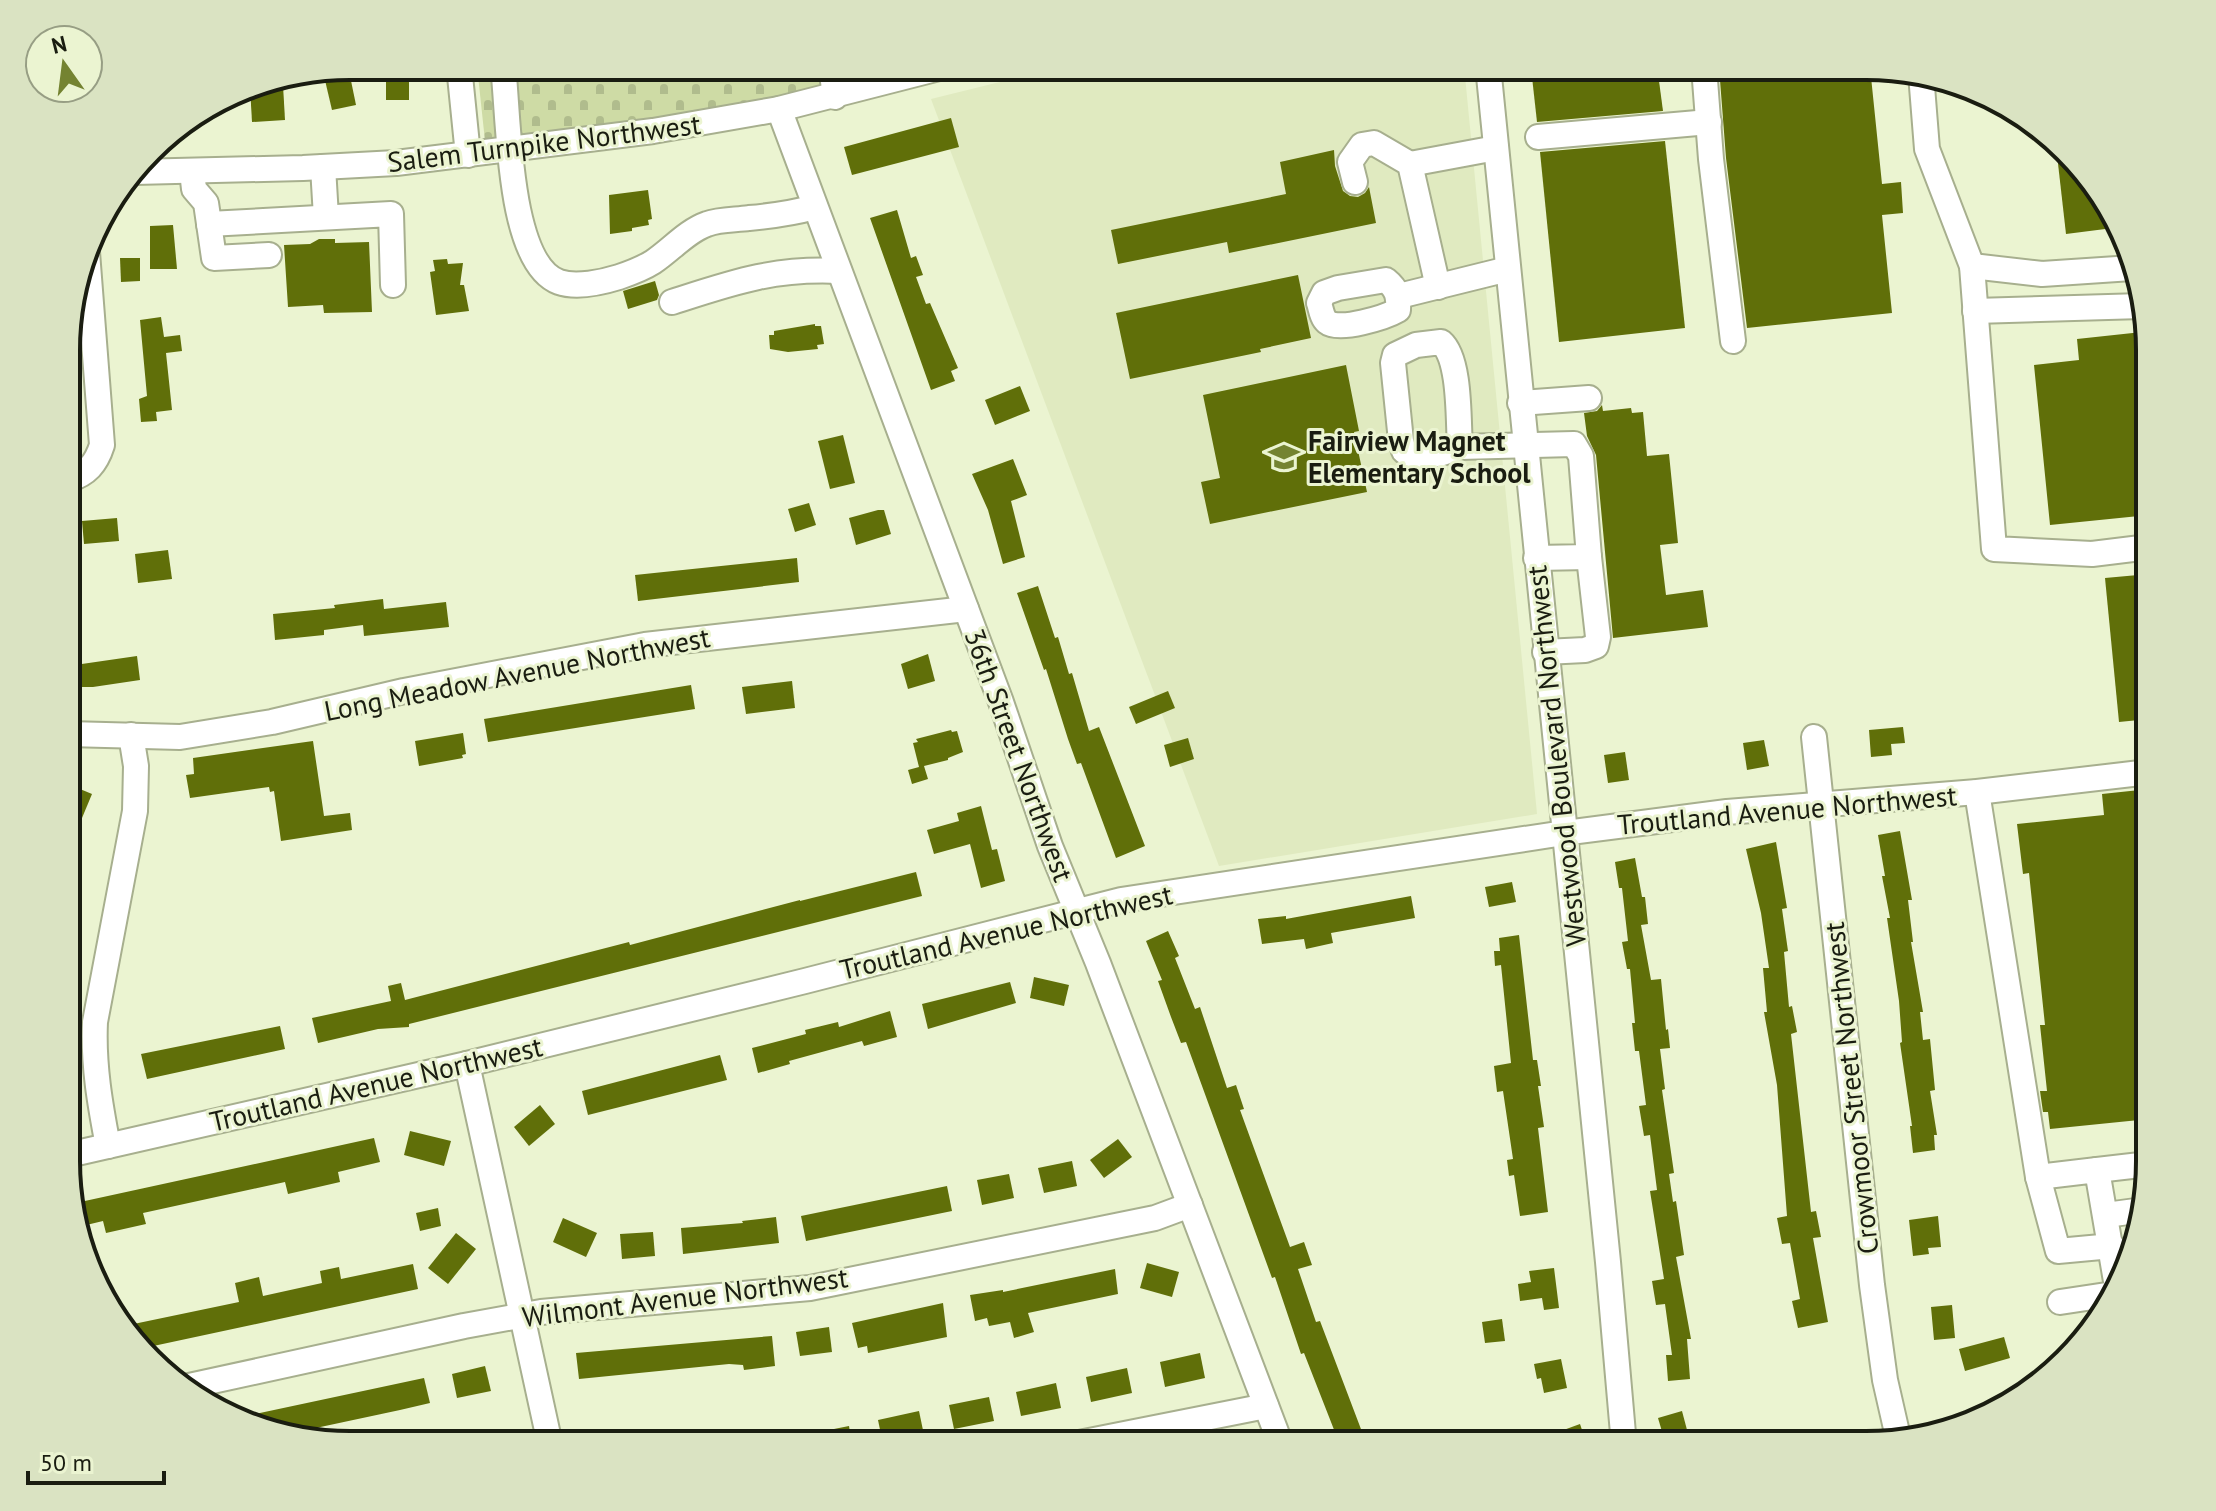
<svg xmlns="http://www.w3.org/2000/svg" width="2216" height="1511" viewBox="0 0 2216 1511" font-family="'PT Sans',sans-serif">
	<defs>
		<pattern id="cemetery-stones" width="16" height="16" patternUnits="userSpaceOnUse" patternTransform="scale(2)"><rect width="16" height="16" fill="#cedba5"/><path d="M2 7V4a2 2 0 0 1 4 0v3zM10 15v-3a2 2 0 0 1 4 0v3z" fill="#b0bc8d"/></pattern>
	</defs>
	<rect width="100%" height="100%" fill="#ebf4d1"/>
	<!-- built -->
	<polygon fill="#e0eac0" points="1064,66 1464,66 1537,814 1219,866 931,99"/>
	<!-- cemetery -->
	<path fill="url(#cemetery-stones)" d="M477,66H905C767,105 627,126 485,141Z"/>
	<!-- building -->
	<g fill="#606f09">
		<polygon points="1541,66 1657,66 1663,111 1537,122 1531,68"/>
		<polygon points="1719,67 1781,67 1781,76 1870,67 1882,184 1901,182 1903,213 1882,215 1892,313 1747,328 1726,158"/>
		<polygon points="349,71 356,105 332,110 324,76"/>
		<rect x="386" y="78" width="23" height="22"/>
		<polygon points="283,85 285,120 252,122 250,87"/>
		<polygon points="951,118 959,147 852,175 844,147"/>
		<polygon points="1665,141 1685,328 1559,342 1540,152"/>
		<polygon points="2056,146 2120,224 2121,227 2066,234"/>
		<polygon points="1334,150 1335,166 1343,191 1350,196 1358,197 1365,193 1369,187 1376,223 1229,253 1227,242 1118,264 1111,230 1286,194 1280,162"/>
		<polygon points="648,190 652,219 648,220 649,225 632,228 632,231 610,234 609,195"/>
		<polygon points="897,210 911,258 916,256 923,275 916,277 926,304 930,303 958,368 951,371 955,381 931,390 870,218"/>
		<polygon points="173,225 177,269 150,269 150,226"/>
		<polygon points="319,239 335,239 335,243 369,242 372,312 324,313 323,305 288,307 284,245 310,244"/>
		<polygon points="120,258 140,258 140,281 121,282"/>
		<polygon points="447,259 448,264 463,263 460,285 464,285 469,311 436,315 430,272 435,271 433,260"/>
		<polygon points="1298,275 1311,338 1260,349 1261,352 1130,379 1116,313"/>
		<polygon points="655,281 659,295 657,300 628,309 623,291"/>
		<polygon points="161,317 164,337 180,335 182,351 166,353 172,410 156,412 157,421 141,422 139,399 147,396 140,320"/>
		<polygon points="815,324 815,326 821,326 824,344 817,345 818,349 788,352 770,349 769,335 774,335 774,331"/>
		<polygon points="2142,332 2144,355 2149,355 2149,515 2050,525 2034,365 2079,360 2077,339"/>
		<polygon points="1346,365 1359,431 1354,432 1367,492 1210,524 1201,482 1220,478 1203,395"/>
		<polygon points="1020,386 1030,411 995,425 985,400"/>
		<polygon points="1602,405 1603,411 1631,408 1632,413 1643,412 1647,456 1669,454 1678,543 1660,545 1666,595 1703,590 1708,627 1613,638 1596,455 1587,436 1584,413 1597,411"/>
		<polygon points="843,435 855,483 830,489 818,441"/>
		<polygon points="1013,459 1027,495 1011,501 1025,557 1003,564 988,510 972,474"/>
		<polygon points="809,503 816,525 795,532 788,509"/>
		<polygon points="878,510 884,510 891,534 856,545 849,518"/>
		<polygon points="117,518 119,541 84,544 82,521"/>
		<polygon points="168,550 172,579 138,583 135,554"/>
		<polygon points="797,558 799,582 638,601 635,575"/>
		<polygon points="2149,574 2149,719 2119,722 2105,578"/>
		<polygon points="1038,586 1055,638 1058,637 1069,674 1072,673 1089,731 1099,727 1145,846 1116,858 1081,763 1077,764 1068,739 1046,669 1044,670 1017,593"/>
		<polygon points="383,599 384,609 446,602 449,627 364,636 363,625 324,630 324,635 275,640 273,614 335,608 334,605"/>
		<polygon points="928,654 935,681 908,689 901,664"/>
		<polygon points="137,656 140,680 93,687 68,687 68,666"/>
		<polygon points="792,681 795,708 746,714 742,687"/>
		<polygon points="691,685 695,709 488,742 484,719"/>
		<polygon points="1168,691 1175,708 1136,724 1129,707"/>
		<polygon points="1903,727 1905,743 1891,744 1892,755 1871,757 1869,730"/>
		<polygon points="951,730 952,732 957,731 963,752 948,758 948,760 924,766 928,779 912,784 908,770 919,767 913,743 918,742 916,739"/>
		<polygon points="463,733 466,754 462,755 463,758 419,766 415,741"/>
		<polygon points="1188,738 1194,759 1170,767 1164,745"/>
		<polygon points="1764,740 1769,766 1747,770 1743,743"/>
		<polygon points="313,741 324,816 350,813 352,830 281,841 274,791 270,792 269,787 190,798 186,775 194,774 193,758"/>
		<polygon points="1625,752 1629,780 1608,783 1604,755"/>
		<polygon points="68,784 92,794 82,818 68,812"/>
		<polygon points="2149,789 2149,1119 2050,1129 2048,1112 2043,1112 2040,1091 2047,1091 2040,1025 2045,1025 2029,873 2023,874 2017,824 2104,815 2102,794"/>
		<polygon points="981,806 992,850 997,849 1005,881 981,888 970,844 934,854 927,830 959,821 957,813"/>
		<polygon points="1900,831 1912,900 1908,900 1913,942 1911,942 1923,1012 1920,1012 1923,1040 1930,1039 1935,1090 1930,1091 1937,1135 1934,1135 1935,1150 1913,1153 1910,1126 1912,1126 1900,1043 1902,1042 1899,1001 1887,918 1890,918 1882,876 1885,876 1878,835"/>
		<polygon points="1776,842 1787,908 1782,909 1788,951 1784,952 1789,1007 1792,1006 1797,1032 1791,1034 1811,1212 1816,1211 1821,1237 1813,1238 1828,1322 1798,1328 1792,1301 1800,1299 1790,1243 1782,1244 1777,1218 1787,1216 1777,1085 1764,1012 1767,1012 1763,968 1769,968 1761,913 1746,849"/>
		<polygon points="1635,858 1642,897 1645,897 1648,924 1641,925 1651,980 1661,979 1666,1030 1668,1029 1670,1048 1660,1049 1665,1089 1662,1090 1674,1173 1669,1174 1673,1202 1676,1201 1684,1255 1676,1257 1691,1339 1687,1339 1690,1379 1668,1381 1666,1355 1672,1355 1665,1304 1656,1305 1652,1281 1664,1279 1650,1191 1657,1190 1650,1135 1644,1136 1639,1106 1646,1105 1639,1051 1635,1051 1632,1023 1635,1023 1630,969 1627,969 1622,942 1628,941 1622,888 1619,888 1615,862"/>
		<polygon points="916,872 922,896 409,1024 409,1027 378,1029 318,1043 312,1018 391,1001 388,986 401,983 405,1000 629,942 630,945 800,900 800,901"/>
		<polygon points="1512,882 1516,902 1489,907 1485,887"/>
		<polygon points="1411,896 1415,918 1331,933 1333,943 1306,949 1304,939 1262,944 1258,919 1286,916 1286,919"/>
		<polygon points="1168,931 1179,956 1175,958 1195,1009 1200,1007 1227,1088 1236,1085 1244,1109 1240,1110 1290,1247 1304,1242 1312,1265 1298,1269 1316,1322 1320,1321 1367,1445 1340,1445 1304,1353 1301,1354 1275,1277 1272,1278 1186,1042 1181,1043 1171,1017 1158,981 1162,980 1146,941"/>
		<polygon points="1519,935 1533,1060 1537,1060 1541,1086 1538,1086 1544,1127 1538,1128 1548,1212 1520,1216 1514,1175 1509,1176 1507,1160 1513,1159 1503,1091 1497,1092 1494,1066 1511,1063 1501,965 1495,966 1494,951 1500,951 1499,938"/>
		<polygon points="1034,977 1069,985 1064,1006 1030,998"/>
		<polygon points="1010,982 1016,1003 928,1029 922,1004"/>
		<polygon points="890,1011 897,1037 864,1046 862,1041 789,1061 790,1064 758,1073 752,1048 806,1034 805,1030 838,1022 839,1027"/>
		<polygon points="280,1026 285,1049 147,1079 141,1054"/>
		<polygon points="720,1055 727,1080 588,1115 582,1091"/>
		<polygon points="540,1105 555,1124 529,1146 514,1127"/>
		<polygon points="410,1131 451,1141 444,1166 404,1155"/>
		<polygon points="374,1138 380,1162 338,1172 340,1182 288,1194 285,1182 143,1213 146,1224 106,1233 103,1221 78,1227 71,1204"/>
		<polygon points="1118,1139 1132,1157 1104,1178 1090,1160"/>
		<polygon points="1072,1161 1077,1186 1044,1193 1038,1168"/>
		<polygon points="1009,1174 1014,1198 982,1205 977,1180"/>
		<polygon points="947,1186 952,1211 806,1241 801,1216"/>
		<polygon points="438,1208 441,1226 420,1231 416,1213"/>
		<polygon points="1938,1216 1941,1247 1928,1248 1929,1254 1913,1256 1909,1220"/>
		<polygon points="776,1217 779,1243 683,1254 681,1228 743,1223 742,1221"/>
		<polygon points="563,1218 597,1233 586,1257 553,1242"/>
		<polygon points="653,1232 655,1256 622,1259 620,1234"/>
		<polygon points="456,1233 476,1249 448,1284 428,1268"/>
		<polygon points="1147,1263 1179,1272 1172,1297 1140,1288"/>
		<polygon points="413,1264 418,1289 270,1321 144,1348 124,1326 239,1302 235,1283 259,1277 263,1296 322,1283 320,1271 339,1267 341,1279"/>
		<polygon points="1554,1268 1559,1308 1544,1310 1542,1298 1520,1301 1518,1284 1531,1282 1529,1271"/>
		<polygon points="1115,1269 1118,1294 1028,1313 1034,1332 1014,1338 1010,1322 989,1326 987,1318 975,1321 970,1295 1003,1290 1003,1292"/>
		<polygon points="943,1303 947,1337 868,1353 867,1346 858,1348 852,1323"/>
		<polygon points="1952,1305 1955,1338 1934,1340 1931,1307"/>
		<polygon points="1502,1319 1505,1341 1485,1343 1482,1322"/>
		<polygon points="829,1327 832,1352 800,1356 796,1332"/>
		<polygon points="772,1336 775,1366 744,1370 743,1365 729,1364 579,1379 576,1353"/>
		<polygon points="2004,1337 2010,1358 1965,1371 1959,1349"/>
		<polygon points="1200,1353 1205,1378 1165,1387 1160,1362"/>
		<polygon points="1561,1359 1567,1388 1544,1393 1541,1378 1537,1379 1534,1364"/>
		<polygon points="485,1366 491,1391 457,1398 452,1374"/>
		<polygon points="1127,1368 1132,1393 1091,1402 1086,1377"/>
		<polygon points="424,1378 430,1403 400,1410 283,1435 258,1430 237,1418"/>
		<polygon points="1056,1383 1061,1408 1021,1416 1016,1392"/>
		<polygon points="989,1397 994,1421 954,1429 949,1405"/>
		<polygon points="919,1411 924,1435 883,1444 878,1420"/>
		<polygon points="1682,1411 1691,1445 1666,1445 1658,1418"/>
		<polygon points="1580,1424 1587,1445 1528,1445 1528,1443"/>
		<polygon points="849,1426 852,1445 790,1445 789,1438"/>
	</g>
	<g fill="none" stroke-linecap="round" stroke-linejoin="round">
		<defs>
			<g id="minor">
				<polyline points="459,66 468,155"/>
				<path d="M503,66C509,114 507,263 559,282C576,288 603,282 619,277C631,273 642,269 653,262C671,250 687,231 707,224C720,219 736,220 749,218C772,216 793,213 815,207"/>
				<polyline points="831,66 835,97"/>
				<polyline points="1488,66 1608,1262 1624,1445"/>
				<polyline points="1704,67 1711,159 1733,341"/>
				<polyline points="1921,74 1927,149 1972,266 1994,549 2092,554 2149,547"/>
				<polyline points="779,109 1001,702 1050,846 1098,963 1281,1445"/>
				<polyline points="1538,137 1709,122"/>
				<polyline points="1410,164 1496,148"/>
				<polyline points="323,167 326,217"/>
				<polyline points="192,171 194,189 206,203 214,258 269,255"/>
				<polyline points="135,172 303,168 396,163 653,131 779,109 947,66"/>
				<polyline points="1355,182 1350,162 1362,145 1374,143 1410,164 1438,287"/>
				<polyline points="209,224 391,214 393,285"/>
				<polyline points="1972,266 2042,274 2132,268"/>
				<path d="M1386,280C1397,289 1399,296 1398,310C1386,317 1339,332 1327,322C1322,318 1321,309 1319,303L1324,293L1338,288Z"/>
				<polyline points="1399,296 1508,269"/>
				<path d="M672,302C734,282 773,268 839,271"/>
				<polyline points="1975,311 2142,306"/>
				<polyline points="1520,403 1589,398"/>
				<path d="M1460,447C1458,422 1461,359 1441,342L1416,345L1395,355L1393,363L1401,441L1404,451L1412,457L1439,454L1460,447L1574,444L1581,456L1589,557L1536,558"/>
				<path d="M68,480C87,474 96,464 102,445L87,252"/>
				<polyline points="1545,652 1585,650 1596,646 1598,637 1589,557"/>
				<polyline points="68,734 180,737 272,722 404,691 645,645 966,609"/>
				<polyline points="1814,737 1872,1285 1885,1380 1898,1437"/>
				<polyline points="1977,792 2038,1177 2097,1170 2117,1287"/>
				<polyline points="467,1064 550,1444"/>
				<path d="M108,1146C100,1104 93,1065 95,1022L135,811L136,766L131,735"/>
				<polyline points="68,1155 467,1064 805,981 1121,900 1564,833 1727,812 1977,792 2149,772"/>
				<polyline points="2097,1170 2149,1164"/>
				<polyline points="2038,1177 2058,1251 2112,1246"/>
				<polyline points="2106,1215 2143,1210"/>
				<polyline points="2060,1302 2113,1294"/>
				<polyline points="180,1388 464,1326 541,1312 810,1288 1155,1218 1190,1205"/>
				<polyline points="1069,1445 1266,1406"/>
			</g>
		</defs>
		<!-- minor casing -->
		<use href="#minor" stroke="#a7af8e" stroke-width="28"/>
		<!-- minor -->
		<use href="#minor" stroke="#fff" stroke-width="24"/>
	</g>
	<!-- icons -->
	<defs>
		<symbol id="school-bare" viewBox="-9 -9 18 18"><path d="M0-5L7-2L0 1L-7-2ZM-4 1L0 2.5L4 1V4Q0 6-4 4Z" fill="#748331" stroke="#ebf4d1" stroke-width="2.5" paint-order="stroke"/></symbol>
	</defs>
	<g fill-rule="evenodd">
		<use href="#school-bare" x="1262" y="435" width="44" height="44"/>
	</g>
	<g text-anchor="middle" stroke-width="6" stroke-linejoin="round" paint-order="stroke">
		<!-- street labels -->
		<g font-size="28" fill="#1a1d11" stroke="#ebf4d1">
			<text transform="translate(544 143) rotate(-7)" y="10">Salem Turnpike Northwest</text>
			<text transform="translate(517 674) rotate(-11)" y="10">Long Meadow Avenue Northwest</text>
			<text transform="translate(1019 755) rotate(70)" y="10">36th Street Northwest</text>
			<text transform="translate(1556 756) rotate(-96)" y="10">Westwood Boulevard Northwest</text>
			<text transform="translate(1787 810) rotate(-5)" y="10">Troutland Avenue Northwest</text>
			<text transform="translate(1006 932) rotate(-13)" y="10">Troutland Avenue Northwest</text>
			<text transform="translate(376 1084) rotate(-13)" y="10">Troutland Avenue Northwest</text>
			<text transform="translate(1851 1088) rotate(-96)" y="10">Crowmoor Street Northwest</text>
			<text transform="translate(685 1297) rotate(-7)" y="10">Wilmont Avenue Northwest</text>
		</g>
		<!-- poi labels -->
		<g font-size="28" font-weight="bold" fill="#1a1d11" stroke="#ebf4d1" text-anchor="start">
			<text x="1308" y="451">Fairview Magnet<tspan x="1308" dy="32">Elementary School</tspan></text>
		</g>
	</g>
	<!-- crop -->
	<path d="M0 0H2216V1511H0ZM350 80H1866A270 270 0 0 1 2136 350V1161A270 270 0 0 1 1866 1431H350A270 270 0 0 1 80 1161V350A270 270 0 0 1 350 80Z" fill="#dae3c2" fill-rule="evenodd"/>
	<path fill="none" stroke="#1a1d11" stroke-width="4" d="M350 80H1866A270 270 0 0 1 2136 350V1161A270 270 0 0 1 1866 1431H350A270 270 0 0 1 80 1161V350A270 270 0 0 1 350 80Z"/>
	<!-- north arrow -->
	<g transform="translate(64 64) rotate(346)"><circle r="38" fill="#ebf4d1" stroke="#979e84" stroke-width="2"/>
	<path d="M0-6L14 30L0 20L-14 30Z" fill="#748331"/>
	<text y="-12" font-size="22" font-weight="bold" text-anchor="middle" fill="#1a1d11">N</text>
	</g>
	<!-- scale -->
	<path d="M28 1471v12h136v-12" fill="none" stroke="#1a1d11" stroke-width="4"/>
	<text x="40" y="1471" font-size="24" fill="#1a1d11" stroke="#ebf4d1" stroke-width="6" paint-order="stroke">50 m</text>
</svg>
